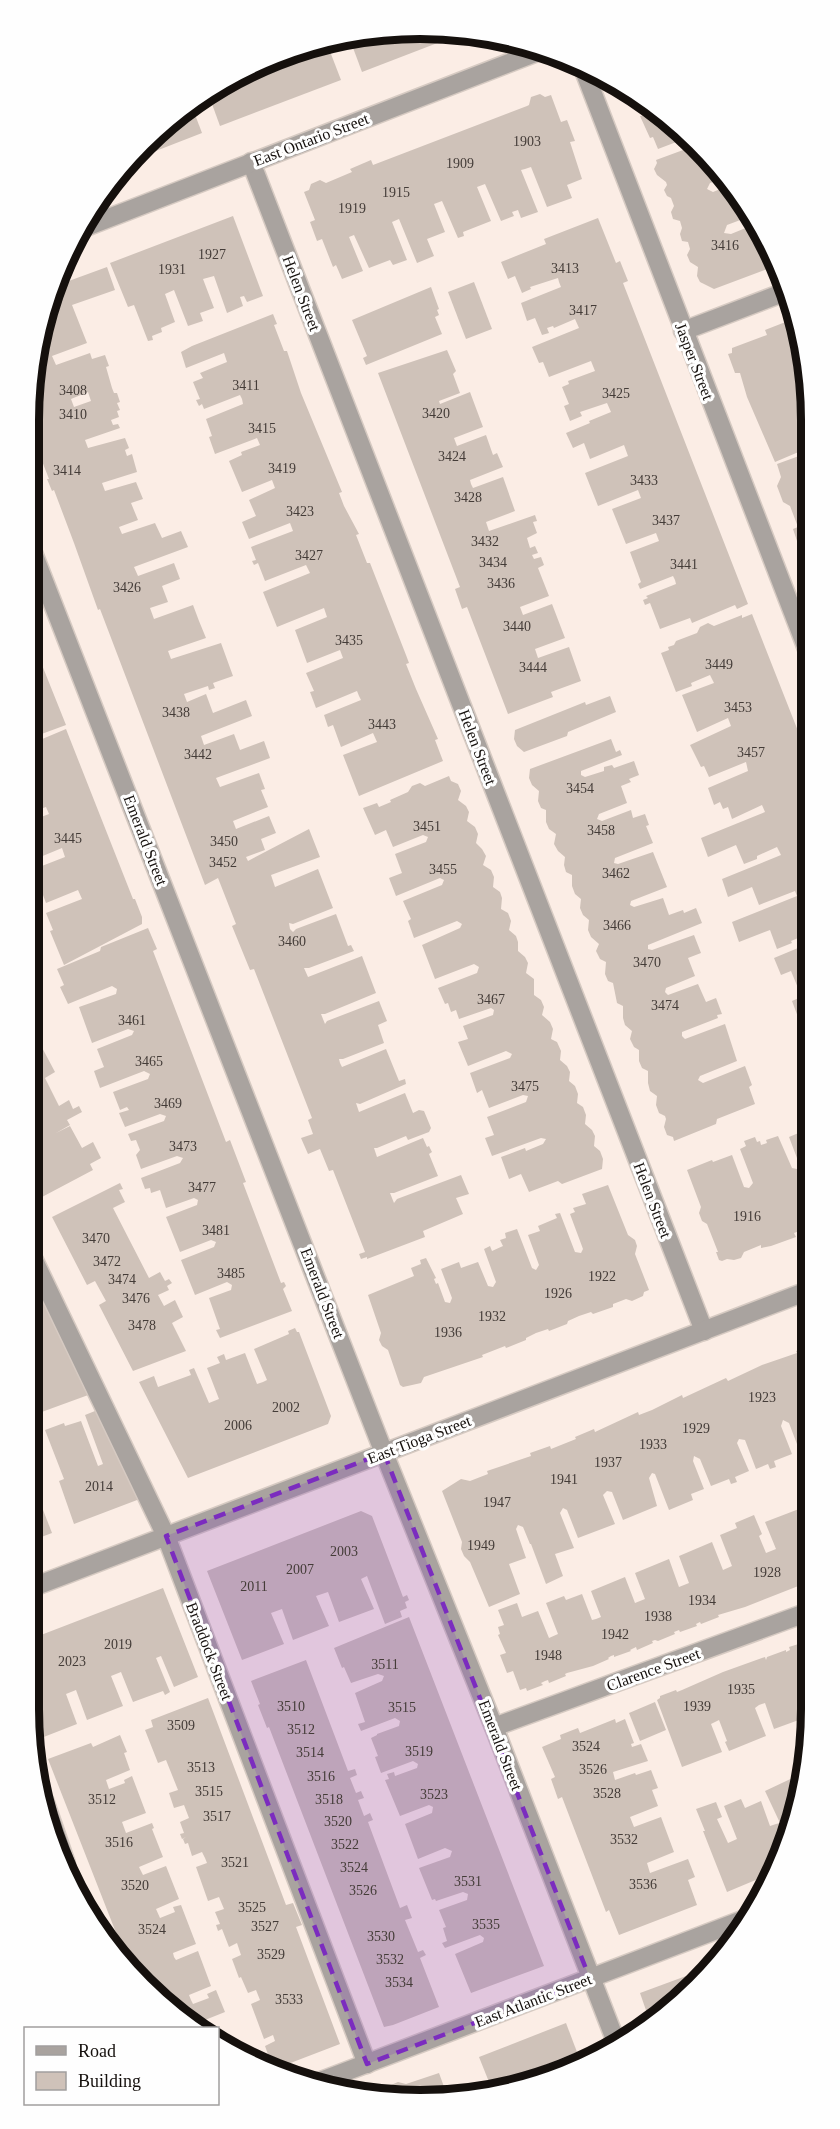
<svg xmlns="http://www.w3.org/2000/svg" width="840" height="2129" viewBox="0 0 840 2129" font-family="Georgia,serif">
	<rect width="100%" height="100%" fill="#fbede5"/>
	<!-- building -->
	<g fill="#cfc2b9" fill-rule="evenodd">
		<polygon points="394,29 466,32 362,72 349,37"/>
		<polygon points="326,41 341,80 220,126 208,93 247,69"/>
		<polygon points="632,92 676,128 679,141 658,149 653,137 650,138 640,116 642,116"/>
		<polygon points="540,94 545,97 551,95 561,122 567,120 575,141 570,142 582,179 567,185 572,198 547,207 531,167 525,169 521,170 538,212 521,218 518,210 512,212 514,216 501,221 485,184 477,187 491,221 463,232 464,236 458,238 442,201 434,204 445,232 427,239 434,256 417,263 399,219 392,222 407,260 393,265 390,260 369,268 354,235 349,237 363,271 342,279 336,265 333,267 322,239 317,241 310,222 315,220 304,192 309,190 311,184 320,180 326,183 352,172 350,169 371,160 373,165 527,106 529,105 531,97"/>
		<polygon points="191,104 202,133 125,163 181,110"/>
		<polygon points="694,146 715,162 725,178 710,183 707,189 713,192 730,185 751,216 727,225 724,233 731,234 753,225 754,228 758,227 767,241 760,243 770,268 714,289 700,282 697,276 698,267 690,262 687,255 690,249 688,242 682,241 680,234 682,228 680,221 673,219 671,212 674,206 671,198 667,196 664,190 667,185 666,182 657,175 654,169 657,163 656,160"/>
		<polygon points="233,216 263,296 247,302 244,296 240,297 243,306 227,313 214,276 203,279 214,308 200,313 203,321 188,326 174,290 165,294 175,322 161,328 162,332 152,336 153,340 148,341 134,305 128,307 110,263"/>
		<polygon points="598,218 616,263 620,261 628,281 623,283 748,604 737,609 735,605 692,623 690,618 660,629 650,603 645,605 643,600 648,598 646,596 676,584 675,580 673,576 640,589 638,584 641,582 630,552 659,541 656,533 626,544 612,509 641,498 638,490 598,506 585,473 628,456 624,445 590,459 584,443 573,448 566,433 590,423 589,421 611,412 607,403 580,412 582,416 570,421 564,406 569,404 562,387 569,384 568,381 595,371 591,361 549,377 543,362 539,363 532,347 579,328 575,319 554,328 553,326 547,328 549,333 542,335 535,318 527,321 521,303 561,287 559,282 558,278 530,287 531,289 522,293 515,276 508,279 501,262 546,244 544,239"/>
		<path d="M107,267L115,290L72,305L87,343L52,356L56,365L90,353L92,359L105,355L109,366L106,367L112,388L114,393H117L120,402L117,403L120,410L117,411L119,417L111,420L113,425L118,424L120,428L85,440L88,448L125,438L129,448L125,450L127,456L132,454L137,472L102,483L105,491L136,482L143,499L131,503L138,520L119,527L122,534L155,523L162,538L181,531L188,547L134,567L138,576L174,563L180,579L162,586L168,602L150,608L154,619L193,605L199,621L206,638L168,651L171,659L221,643L233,676L213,683L215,688L209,690L208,686L184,694L187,702L206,694L213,713L246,700L252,716L201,736L204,745L234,734L240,750L264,741L270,758L216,778L220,787L259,773L265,789L261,790L268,807L233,821L236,829L269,816L276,833L261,839L265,850L246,857L248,861L309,829L320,857L271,875L275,887L318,869L333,908L293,924L289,923L290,929L293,932L296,929L336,914L348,946L351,945L354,951L309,968H304L308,977L362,956L376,993L325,1014H321L325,1024L327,1021L379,1001L387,1021L378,1025L384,1043L343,1059H339L340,1063L342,1067L386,1049L399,1081L405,1079L406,1084L360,1104L356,1103L359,1112L405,1093L413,1113L419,1110L424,1111L431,1128L429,1132L408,1140L406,1136L377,1148H374L377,1157L423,1138L427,1147L429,1146L432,1152L429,1154L438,1176L394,1193H390L394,1203L397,1199L461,1175L469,1194L456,1198L463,1214L423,1231L425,1237L367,1259V1257L361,1259L359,1254L365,1252L333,1170L329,1171L320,1149L308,1154L301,1138L313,1134L308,1120L312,1118L254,969L250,970L232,926L236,924L218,878L205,885L108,630L100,609L98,610L74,543L54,490L52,491L47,479H49L28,425L49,294L55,281L64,277L66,282ZM88,392L91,401L74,407L71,399Z"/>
		<polygon points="474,282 492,329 466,339 448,292"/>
		<polygon points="431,287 439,309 437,310 439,315 435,317 442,334 366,365 363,358 367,356 352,320"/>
		<polygon points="273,314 277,324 274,325 284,351 287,351 301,393 342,492 339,493 344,506 359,534 356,535 367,563 370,563 406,655 409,663 406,664 416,689 438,739 435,740 443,761 359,796 343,755 377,742 373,733 341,747 333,725 328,727 324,715 361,700 359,696 357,691 316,708 310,692 314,691 306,673 343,658 340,650 307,663 295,630 327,617 324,608 277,627 263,592 310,573 306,565 265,581 258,563 254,565 252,561 256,560 251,547 293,531 290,523 249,539 242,522 256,516 249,500 275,488 272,480 242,492 229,461 242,455 241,452 260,445 257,438 215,454 209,437 212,436 206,419 243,404 242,399 240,395 204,409 202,404 199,406 196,400 200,399 193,382 203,378 200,373 227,362 224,353 186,368 181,352 192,346"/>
		<polygon points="788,321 790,326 795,324 808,368 802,370 805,379 808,377 808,448 775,462 747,397 740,373 735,373 728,354 732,353 732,348 767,335 765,330"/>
		<polygon points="447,350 456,371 453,374 460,393 439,401 440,404 470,392 483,427 454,438 457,446 486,435 493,455 497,453 503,467 470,480 471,484 473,488 503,477 515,511 486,522 489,531 535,515 537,521 533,522 537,533 527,538 530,548 535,546 538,553 532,555 534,559 541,557 544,565 538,568 549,596 520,607 523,615 552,604 565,638 535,649 538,658 569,647 581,681 551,692 553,697 508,714 467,607 462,609 455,589 460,587 378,373"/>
		<polygon points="799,456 808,481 808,556 805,548 800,550 793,529 798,527 790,506 783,502 777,486 781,477 777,464"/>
		<polygon points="752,614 809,759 810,933 791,941 792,943 777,949 770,930 739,942 732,922 797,896 795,891 759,905 752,887 728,897 722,879 781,855 777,847 757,856 757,859 744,864 736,845 708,857 701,838 765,812 762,805 732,819 728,807 723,809 720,802 714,805 708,788 748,771 746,762 709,777 704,766 701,767 690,745 731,726 728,718 697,732 682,695 714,683 710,675 691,683 692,686 676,692 661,653 669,650 668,647 674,645 676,641 697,633 700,627 708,623 714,626 742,615 742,618"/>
		<polygon points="28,630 66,725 28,739"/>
		<polygon points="610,696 616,712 568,732 567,736 524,752 517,746 514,739 515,730 585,702 586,705"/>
		<polygon points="66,729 133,899 135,899 142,917 142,924 64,965 50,931 53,930 46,913 82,899 78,890 46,903 40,887 37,888 29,871 65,857 62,848 33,860 28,848 28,822 49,814 46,807 28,813 28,774 34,772 31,764 28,765 28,745"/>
		<polygon points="611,739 616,752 620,750 622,755 581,771 581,775 585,777 604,771 604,767 612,765 614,768 634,761 639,775 629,779 631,782 621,786 627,803 599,814 597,819 602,821 631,810 633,818 645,814 649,825 646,826 653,843 615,858 614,863 618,864 653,852 667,887 631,901 630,905 634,907 663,898 669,915 683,910 684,913 696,908 702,923 648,945 648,949 652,950 694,935 701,953 688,958 695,976 666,988 665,992 668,995 698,984 706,1002 716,998 722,1014 717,1015 718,1018 682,1032 682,1036 685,1039 725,1024 737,1061 700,1076 698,1080 703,1083 745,1066 752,1085 749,1087 755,1104 717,1119 716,1124 674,1141 673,1137 667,1135 664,1127 666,1119 665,1116 659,1113 656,1105 657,1096 650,1091 648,1083 648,1071 642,1068 639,1061 639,1050 634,1047 630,1039 632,1031 625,1025 623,1018 623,1006 617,1003 613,983 608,981 605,974 606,962 600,959 596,951 599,944 591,937 588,930 589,920 583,915 580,908 581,899 575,894 572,886 572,875 566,872 564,865 565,857 558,851 554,844 556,834 549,829 546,822 546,810 541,808 538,801 539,791 532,785 529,778 530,769"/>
		<polygon points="449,776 451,781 458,784 461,791 458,800 466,806 469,812 467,821 475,827 478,834 476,843 482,849 486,856 483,865 491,870 494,877 493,887 500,892 502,898 501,909 508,913 511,921 509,930 516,936 518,942 518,951 525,957 528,963 526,973 534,979 534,995 541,1000 544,1007 542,1015 550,1022 553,1029 551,1039 557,1042 561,1051 560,1060 567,1066 570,1072 569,1081 575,1086 578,1094 577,1103 583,1107 586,1115 585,1124 592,1130 595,1136 594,1146 600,1151 603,1159 602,1169 562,1184 558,1181 529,1192 521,1174 509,1179 501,1157 525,1148 526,1151 543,1144 546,1139 541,1138 492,1156 485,1138 494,1135 487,1117 526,1102 528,1096 523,1095 489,1108 482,1090 477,1093 470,1073 510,1058 512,1054 506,1051 468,1066 458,1042 468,1039 463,1026 493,1015 494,1010 491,1008 459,1019 456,1010 451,1012 448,1003 445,1004 438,988 477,973 479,967 474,964 435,979 422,945 460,928 462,924 457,921 414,938 408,921 411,919 403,901 442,885 444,880 440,878 396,896 389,878 402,873 395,854 426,842 428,837 423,835 393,847 386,830 375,835 363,808 377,803 379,807 391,802 390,800 408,792 412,786 420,783 425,786"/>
		<polygon points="148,928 157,949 153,951 226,1142 230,1140 246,1182 243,1183 281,1283 284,1282 286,1286 283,1289 292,1311 220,1338 216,1330 220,1329 209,1298 231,1290 232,1285 227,1282 195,1295 181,1260 214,1247 216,1242 211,1240 180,1252 166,1217 197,1205 198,1200 194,1198 166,1208 160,1190 151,1193 150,1188 145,1189 141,1178 180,1163 183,1158 177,1156 141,1169 136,1155 140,1150 136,1140 131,1141 128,1134 164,1121 166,1116 160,1114 125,1127 119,1113 129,1110 127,1107 120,1110 113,1092 148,1079 150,1074 144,1071 100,1088 94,1071 104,1067 97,1049 132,1035 134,1031 128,1029 92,1043 79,1007 116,994 117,989 112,986 68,1004 60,987 64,985 57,969 100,951 101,947"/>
		<polygon points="810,943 810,983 798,988 791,971 781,975 774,958"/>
		<polygon points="810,993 810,1018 808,1013 798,1017 792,1001"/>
		<polygon points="28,1010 39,1031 28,1037"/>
		<polygon points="38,1040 55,1072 45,1078 59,1106 69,1100 73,1109 79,1106 82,1112 67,1120 70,1125 56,1133 70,1126 82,1148 93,1142 101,1158 90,1164 93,1170 42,1197 28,1170 28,1044"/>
		<polygon points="808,1129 810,1133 810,1232 808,1228 794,1233 796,1237 771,1246 761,1248 761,1245 744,1252 741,1258 734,1260 727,1259 722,1261 719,1260 716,1252 718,1252 707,1224 702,1221 699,1213 701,1207 687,1170 712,1160 713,1162 732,1155 744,1187 749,1188 753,1183 740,1149 746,1146 744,1141 755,1137 757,1142 760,1141 761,1145 767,1143 766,1140 778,1136 792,1168 797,1169 800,1166 789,1137"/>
		<polygon points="120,1183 123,1189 119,1190 125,1202 113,1208 149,1278 160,1272 165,1281 169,1279 172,1283 167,1286 169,1290 158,1295 164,1306 175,1300 183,1317 172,1323 186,1351 133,1371 99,1305 106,1301 95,1281 87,1285 52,1217"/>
		<polygon points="608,1185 628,1235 635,1240 637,1246 635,1254 649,1290 644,1292 643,1296 632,1301 626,1299 613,1304 613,1307 593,1314 591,1312 579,1316 568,1321 567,1324 549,1331 548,1329 536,1333 526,1338 526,1340 506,1348 505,1346 482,1355 483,1357 424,1377 421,1383 403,1387 400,1385 388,1350 382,1346 379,1340 381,1333 368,1295 414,1276 411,1268 421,1264 420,1260 426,1258 436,1278 434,1279 436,1284 438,1283 445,1302 450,1303 452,1298 441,1269 459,1262 461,1268 478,1262 488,1286 493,1287 496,1282 484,1249 490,1246 492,1251 503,1246 500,1240 506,1238 505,1233 517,1229 532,1268 536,1270 539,1265 528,1235 540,1231 538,1226 557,1218 555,1214 560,1213 575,1252 581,1253 583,1249 570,1214 575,1212 573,1208 586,1204 582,1194"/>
		<polygon points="28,1274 91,1394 28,1417 28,1395 38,1390 36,1386 28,1390"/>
		<polygon points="295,1328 297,1332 299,1332 331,1416 328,1424 188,1478 139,1382 154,1376 158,1387 191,1375 189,1370 194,1368 209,1403 219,1399 207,1368 220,1363 217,1357 224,1354 226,1360 245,1353 257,1384 263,1382 267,1380 254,1349 289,1334 288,1331"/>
		<polygon points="811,1346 811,1448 800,1452 789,1423 783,1420 781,1426 792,1454 774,1461 776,1467 770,1469 768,1464 756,1469 745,1440 739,1439 737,1443 749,1471 735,1477 737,1482 731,1484 729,1479 711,1486 700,1459 694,1456 693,1461 704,1489 691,1494 693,1500 669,1510 655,1474 652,1473 649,1478 657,1506 623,1520 612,1492 607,1491 603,1495 615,1524 578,1538 567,1510 563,1508 560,1513 574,1548 555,1554 563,1576 546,1584 531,1544 530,1544 523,1527 518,1525 516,1529 526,1558 509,1564 520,1594 489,1607 470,1562 464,1556 461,1549 462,1542 442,1491 461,1479 470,1481 488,1474 487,1471 531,1456 530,1453 550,1446 551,1449 576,1439 575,1437 594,1429 595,1432 638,1412 639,1415 652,1410 682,1395 683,1398 726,1378 728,1381 762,1365 797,1353 796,1351"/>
		<polygon points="100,1409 145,1497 74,1524 59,1481 64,1479 45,1430 64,1423 65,1426 81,1421 98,1466 103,1464 85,1415"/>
		<polygon points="28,1471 52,1533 28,1542"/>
		<polygon points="799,1509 811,1536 811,1579 805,1582 806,1583 745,1607 718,1615 719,1617 701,1624 700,1622 696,1624 697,1626 680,1632 679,1630 674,1632 675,1634 658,1641 655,1640 652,1641 653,1643 637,1650 636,1647 630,1650 631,1651 614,1657 614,1655 611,1656 608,1658 609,1659 593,1666 567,1673 565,1674 566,1676 549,1683 548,1680 545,1681 541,1683 543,1685 527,1691 526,1688 520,1690 513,1671 507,1673 500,1655 506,1653 498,1635 500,1634 498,1627 504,1625 498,1610 517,1603 522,1617 538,1611 549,1638 558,1634 546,1603 564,1596 566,1600 582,1594 592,1620 596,1619 601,1617 591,1591 625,1577 635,1603 645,1599 635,1573 669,1559 679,1587 689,1583 679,1556 712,1542 723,1570 732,1566 720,1535 737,1528 735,1523 754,1515 762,1534 759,1536 766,1553 776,1549 765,1522"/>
		<polygon points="361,1511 372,1516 403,1597 407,1595 409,1600 405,1602 407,1608 400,1611 402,1617 385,1624 367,1576 361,1579 374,1609 339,1622 328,1592 316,1596 329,1626 293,1640 282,1609 271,1613 284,1644 242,1660 207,1571"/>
		<polygon points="163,1588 198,1677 174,1687 161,1656 156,1658 170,1692 165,1695 163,1691 133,1702 121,1672 111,1676 123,1706 87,1720 76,1690 66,1694 77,1724 36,1740 28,1709 28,1640"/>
		<polygon points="409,1617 544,1966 471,1993 455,1954 483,1942 484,1938 480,1935 445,1948 442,1943 447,1941 443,1928 446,1927 439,1910 467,1900 468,1894 463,1892 436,1901 435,1899 432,1900 419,1868 450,1857 452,1851 445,1848 418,1859 405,1824 432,1813 433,1807 429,1805 400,1816 385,1780 389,1779 387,1774 394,1772 395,1776 417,1768 418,1764 413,1761 381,1773 375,1757 378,1756 371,1738 377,1735 377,1734 399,1726 400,1721 395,1718 361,1731 358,1724 365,1722 355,1693 382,1681 384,1676 378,1674 351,1683 344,1667 342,1668 334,1648"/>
		<polygon points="811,1640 811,1701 807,1688 797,1692 807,1717 774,1729 765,1703 759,1705 755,1708 766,1736 729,1751 725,1742 727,1741 719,1720 711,1724 722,1752 682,1767 657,1700 660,1698 660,1696 676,1690 677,1692 682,1690 723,1672 765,1657 766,1660 767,1657 786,1650 786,1652 790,1650 789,1647"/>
		<polygon points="306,1660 348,1771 355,1769 357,1775 350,1778 356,1793 361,1791 364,1798 358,1800 364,1816 370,1813 373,1820 368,1822 400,1908 407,1905 412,1918 405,1920 418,1952 423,1950 426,1955 420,1958 439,2007 393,2025 384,2027 269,1727 267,1728 258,1705 260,1704 251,1681"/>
		<polygon points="208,1698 286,1905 293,1903 302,1925 296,1927 340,2044 280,2067 266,2062 270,2060 265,2046 275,2041 273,2035 264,2039 251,2004 260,2000 256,1990 248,1993 241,1977 239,1978 232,1959 241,1955 237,1943 229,1947 222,1929 218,1931 216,1925 220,1924 215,1912 224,1909 219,1897 208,1901 196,1867 207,1863 205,1858 202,1852 192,1856 188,1843 185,1844 183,1839 186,1837 182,1839 180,1834 184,1833 180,1822 189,1818 184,1805 174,1808 169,1793 178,1790 166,1760 158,1763 145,1730 153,1727 151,1720"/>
		<polygon points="655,1702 666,1730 640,1741 629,1713"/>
		<polygon points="615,1719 616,1723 625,1719 634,1743 631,1744 632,1747 641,1744 648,1761 613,1772 615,1780 635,1773 636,1775 651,1770 658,1788 652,1790 658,1806 630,1817 634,1827 661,1817 674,1852 647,1863 650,1873 688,1859 695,1877 688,1880 697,1905 619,1935 609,1910 606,1912 562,1797 558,1799 551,1779 555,1777 542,1747 561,1739 560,1735 578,1728 580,1733"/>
		<polygon points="120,1735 127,1752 124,1753 130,1770 106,1780 109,1789 125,1783 124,1780 132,1776 146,1813 122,1822 126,1833 152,1823 154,1828 152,1829 163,1857 139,1867 143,1875 166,1866 179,1899 156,1909 160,1918 175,1912 173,1907 181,1905 196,1944 173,1953 174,1957 176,1960 198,1951 211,1986 189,1995 191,2000 193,2004 209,1998 207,1994 216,1990 225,2012 195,2024 131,1971 48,1759 91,1743 93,1747"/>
		<polygon points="801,1774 791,1835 770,1874 727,1892 703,1831 705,1831 696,1809 716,1802 722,1817 717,1819 728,1843 737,1839 724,1806 741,1799 745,1808 761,1801 770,1826 776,1824 780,1823 765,1791"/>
		<polygon points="705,1969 649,2019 640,1993"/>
		<polygon points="566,2023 577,2052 491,2087 479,2057"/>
		<polygon points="233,2037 238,2053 225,2048 218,2043"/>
		<polygon points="566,2064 567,2066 525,2082 524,2080"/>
		<polygon points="439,2073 447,2095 374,2097 388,2091 391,2085 398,2082 406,2084"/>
	</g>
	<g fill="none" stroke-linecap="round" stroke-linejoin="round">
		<defs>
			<g id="minor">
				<polyline points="583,68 809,654"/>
				<polyline points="251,162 704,1331"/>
				<polyline points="78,230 545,49"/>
				<polyline points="683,331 785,292"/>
				<polyline points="28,540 384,1453 494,1727 618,2047"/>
				<polyline points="28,1248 166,1536 367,2064"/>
				<polyline points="28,1589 810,1290"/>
				<polyline points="494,1727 811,1611"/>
				<polyline points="44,1800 66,1864"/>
				<polyline points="321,2081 745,1919"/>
			</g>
		</defs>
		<!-- minor casing -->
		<use href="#minor" stroke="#d6cac2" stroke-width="21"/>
		<!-- minor -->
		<use href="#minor" stroke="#a9a39f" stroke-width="18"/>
	</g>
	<!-- marked area -->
	<path fill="#7b2cbf" fill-opacity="0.2" stroke="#7b2cbf" stroke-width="4.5" stroke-dasharray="12 8" stroke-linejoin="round" d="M384,1453L590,1979L367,2064L166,1536Z"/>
	<g text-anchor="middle" stroke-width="6" stroke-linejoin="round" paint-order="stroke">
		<!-- number labels -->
		<g font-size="14" fill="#443c38">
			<text x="527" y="146">1903</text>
			<text x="460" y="168">1909</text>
			<text x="396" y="197">1915</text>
			<text x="352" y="213">1919</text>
			<text x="725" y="250">3416</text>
			<text x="212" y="259">1927</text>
			<text x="565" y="273">3413</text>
			<text x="172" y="274">1931</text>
			<text x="583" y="315">3417</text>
			<text x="246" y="390">3411</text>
			<text x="73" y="395">3408</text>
			<text x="616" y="398">3425</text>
			<text x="436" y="418">3420</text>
			<text x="73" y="419">3410</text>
			<text x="262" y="433">3415</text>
			<text x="452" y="461">3424</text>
			<text x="282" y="473">3419</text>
			<text x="67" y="475">3414</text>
			<text x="644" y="485">3433</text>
			<text x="468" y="502">3428</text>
			<text x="300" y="516">3423</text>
			<text x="666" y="525">3437</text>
			<text x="485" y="546">3432</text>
			<text x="309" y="560">3427</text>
			<text x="493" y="567">3434</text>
			<text x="684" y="569">3441</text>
			<text x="501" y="588">3436</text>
			<text x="127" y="592">3426</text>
			<text x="517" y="631">3440</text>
			<text x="349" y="645">3435</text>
			<text x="719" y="669">3449</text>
			<text x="533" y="672">3444</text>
			<text x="738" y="712">3453</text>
			<text x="176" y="717">3438</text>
			<text x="382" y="729">3443</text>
			<text x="751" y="757">3457</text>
			<text x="198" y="759">3442</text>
			<text x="580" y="793">3454</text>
			<text x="427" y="831">3451</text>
			<text x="601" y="835">3458</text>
			<text x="68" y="843">3445</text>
			<text x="224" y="846">3450</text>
			<text x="223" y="867">3452</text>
			<text x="443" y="874">3455</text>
			<text x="616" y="878">3462</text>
			<text x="617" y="930">3466</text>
			<text x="292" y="946">3460</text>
			<text x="647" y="967">3470</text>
			<text x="491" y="1004">3467</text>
			<text x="665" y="1010">3474</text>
			<text x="132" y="1025">3461</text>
			<text x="149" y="1066">3465</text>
			<text x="525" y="1091">3475</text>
			<text x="168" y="1108">3469</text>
			<text x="183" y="1151">3473</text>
			<text x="202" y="1192">3477</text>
			<text x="747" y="1221">1916</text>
			<text x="216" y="1235">3481</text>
			<text x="96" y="1243">3470</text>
			<text x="107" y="1266">3472</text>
			<text x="231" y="1278">3485</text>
			<text x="602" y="1281">1922</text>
			<text x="122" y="1284">3474</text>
			<text x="558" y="1298">1926</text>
			<text x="136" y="1303">3476</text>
			<text x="492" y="1321">1932</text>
			<text x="142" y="1330">3478</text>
			<text x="448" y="1337">1936</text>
			<text x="762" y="1402">1923</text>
			<text x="286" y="1412">2002</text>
			<text x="238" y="1430">2006</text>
			<text x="696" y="1433">1929</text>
			<text x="653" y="1449">1933</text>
			<text x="608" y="1467">1937</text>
			<text x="564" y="1484">1941</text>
			<text x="99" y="1491">2014</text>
			<text x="497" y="1507">1947</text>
			<text x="481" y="1550">1949</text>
			<text x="344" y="1556">2003</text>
			<text x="300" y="1574">2007</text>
			<text x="767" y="1577">1928</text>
			<text x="254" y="1591">2011</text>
			<text x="702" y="1605">1934</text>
			<text x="658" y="1621">1938</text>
			<text x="615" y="1639">1942</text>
			<text x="118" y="1649">2019</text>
			<text x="548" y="1660">1948</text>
			<text x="72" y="1666">2023</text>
			<text x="385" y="1669">3511</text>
			<text x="741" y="1694">1935</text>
			<text x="291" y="1711">3510</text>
			<text x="697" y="1711">1939</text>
			<text x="402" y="1712">3515</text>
			<text x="181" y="1730">3509</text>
			<text x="301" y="1734">3512</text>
			<text x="586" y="1751">3524</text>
			<text x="419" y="1756">3519</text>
			<text x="310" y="1757">3514</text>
			<text x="201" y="1772">3513</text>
			<text x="593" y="1774">3526</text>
			<text x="321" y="1781">3516</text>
			<text x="209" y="1796">3515</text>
			<text x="607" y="1798">3528</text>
			<text x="434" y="1799">3523</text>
			<text x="102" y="1804">3512</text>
			<text x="329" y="1804">3518</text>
			<text x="217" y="1821">3517</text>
			<text x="338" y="1826">3520</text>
			<text x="624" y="1844">3532</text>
			<text x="119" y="1847">3516</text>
			<text x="345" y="1849">3522</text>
			<text x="235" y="1867">3521</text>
			<text x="354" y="1872">3524</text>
			<text x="468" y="1886">3531</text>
			<text x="643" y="1889">3536</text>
			<text x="135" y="1890">3520</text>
			<text x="363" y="1895">3526</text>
			<text x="252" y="1912">3525</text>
			<text x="486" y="1929">3535</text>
			<text x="265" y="1931">3527</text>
			<text x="152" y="1934">3524</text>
			<text x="381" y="1941">3530</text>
			<text x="271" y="1959">3529</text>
			<text x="390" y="1964">3532</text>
			<text x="399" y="1987">3534</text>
			<text x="289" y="2004">3533</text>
		</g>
		<!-- street labels -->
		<g font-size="16" fill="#15100d" stroke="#fefefe">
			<text transform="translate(311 139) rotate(-21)" y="6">East Ontario Street</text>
			<text transform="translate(302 293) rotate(69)" y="6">Helen Street</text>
			<text transform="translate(695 361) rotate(69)" y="6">Jasper Street</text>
			<text transform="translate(478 747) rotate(69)" y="6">Helen Street</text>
			<text transform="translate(146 840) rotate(69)" y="6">Emerald Street</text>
			<text transform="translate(653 1200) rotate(69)" y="6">Helen Street</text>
			<text transform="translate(323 1293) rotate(69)" y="6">Emerald Street</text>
			<text transform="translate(419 1439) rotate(-21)" y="6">East Tioga Street</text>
			<text transform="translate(210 1651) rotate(69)" y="6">Braddock Street</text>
			<text transform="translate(653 1669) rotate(-20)" y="6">Clarence Street</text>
			<text transform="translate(501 1745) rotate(69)" y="6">Emerald Street</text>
			<text transform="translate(533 2000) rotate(-21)" y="6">East Atlantic Street</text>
		</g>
	</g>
	<!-- crop -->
	<path d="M0 0H840V2129H0ZM420 39H420A381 381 0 0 1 801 420V1709A381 381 0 0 1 420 2090H420A381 381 0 0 1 39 1709V420A381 381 0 0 1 420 39Z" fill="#fefefe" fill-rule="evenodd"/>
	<path fill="none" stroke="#15100d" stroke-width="8" d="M420 39H420A381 381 0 0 1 801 420V1709A381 381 0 0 1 420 2090H420A381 381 0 0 1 39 1709V420A381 381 0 0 1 420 39Z"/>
	<!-- legend -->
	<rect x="24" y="2027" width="195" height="78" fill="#fefefe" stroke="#a19f9e" stroke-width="1.5"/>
	<rect x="36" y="2046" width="30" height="9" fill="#a9a39f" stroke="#a19f9e" stroke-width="1.5"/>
	<text x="78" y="2057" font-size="18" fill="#15100d">Road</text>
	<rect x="36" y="2072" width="30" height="18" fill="#cfc2b9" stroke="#a19f9e" stroke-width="1.5"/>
	<text x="78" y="2087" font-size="18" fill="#15100d">Building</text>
</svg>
